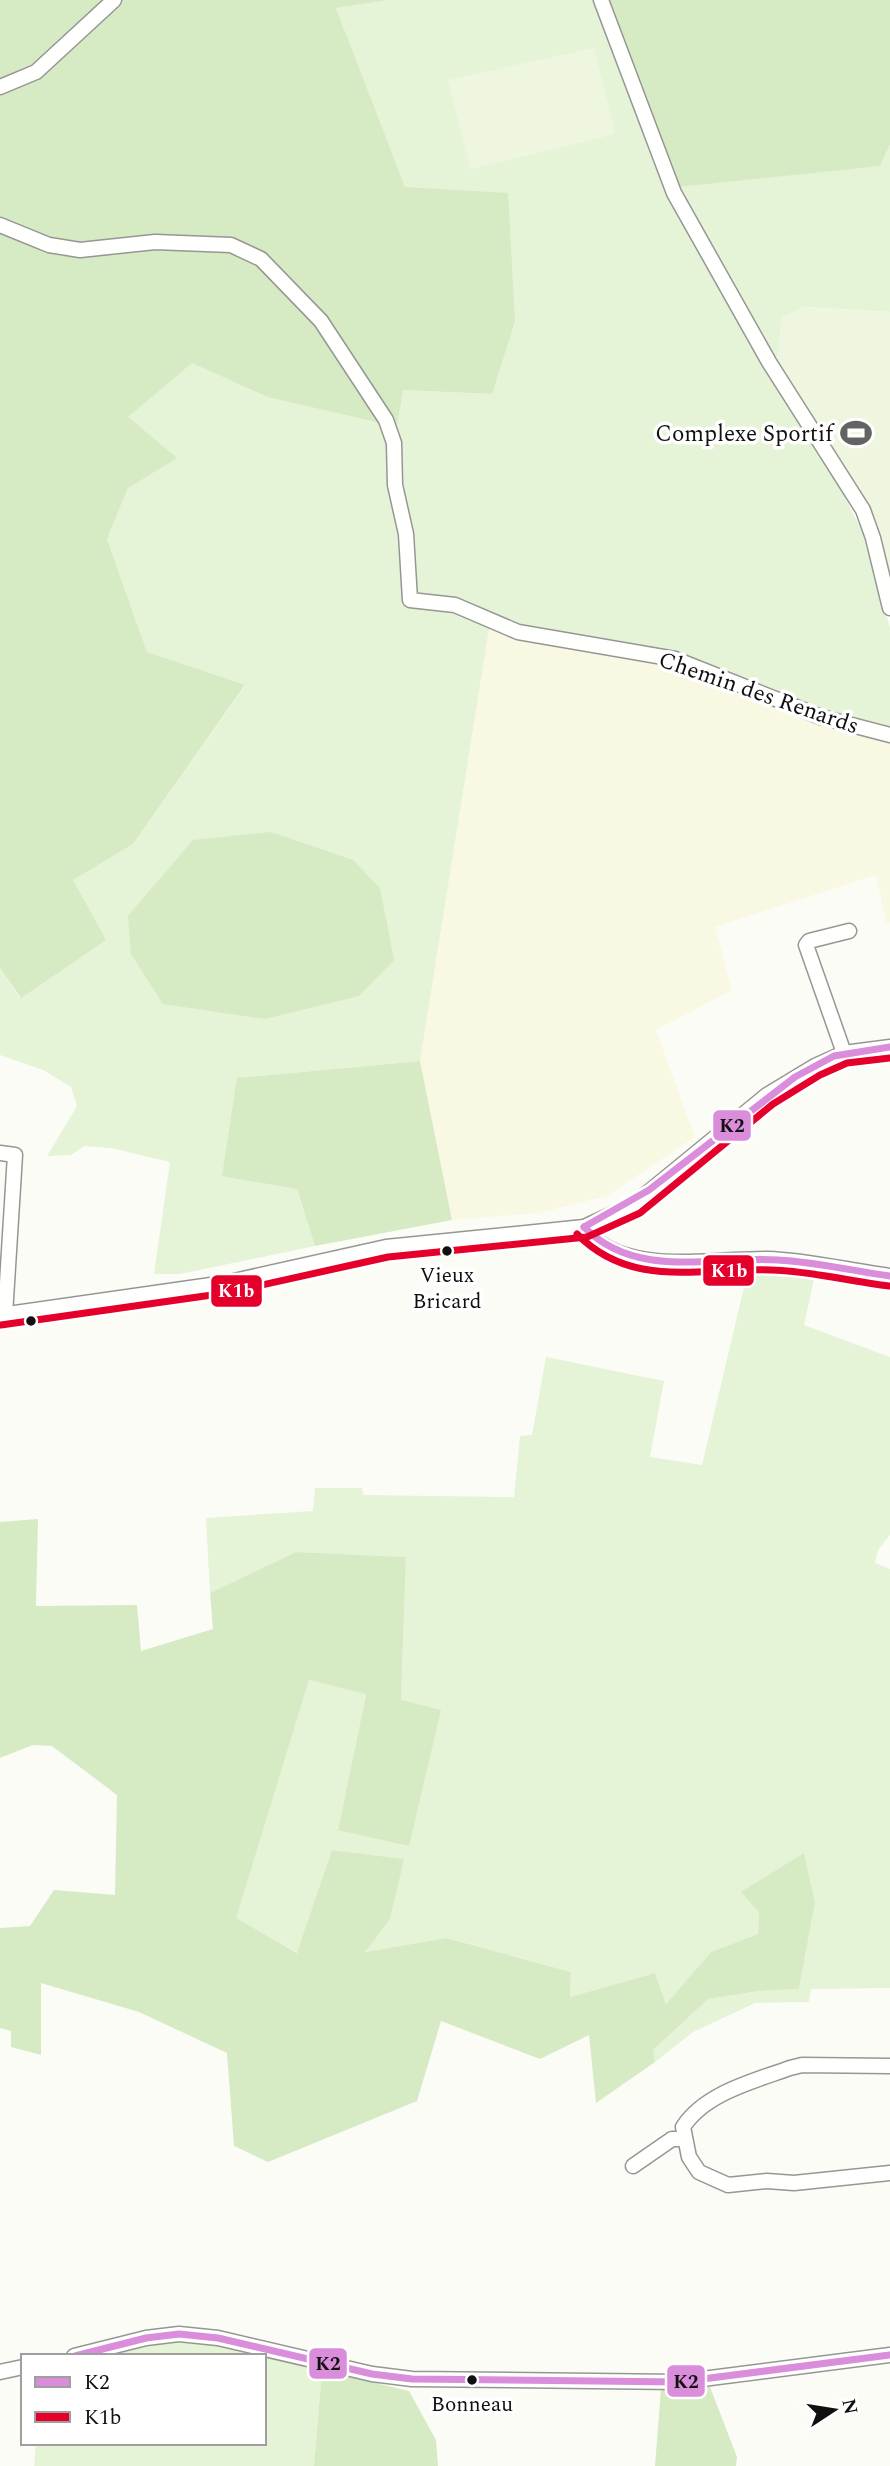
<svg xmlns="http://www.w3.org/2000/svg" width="890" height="2466" viewBox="0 0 890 2466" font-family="Spectral,serif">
	<rect width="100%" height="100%" fill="#fcfcf7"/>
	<!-- farmland -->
	<polygon fill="#f9f8e3" points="489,629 684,668 890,740 890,922 886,923 876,875 715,927 732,990 656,1030 695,1137 607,1196 539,1213 452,1220 420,1061"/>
	<!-- green -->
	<g fill="#e5f3d7">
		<polygon points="389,0 602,0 880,166 890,144 890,312 802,307 776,363 863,533 890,628 890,740 684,668 489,629 420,1061 238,1078 297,1189 315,1246 180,1274 154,1274 170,1162 111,1148 84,1146 71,1155 47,1156 77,1106 71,1087 43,1070 0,1055 0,968 20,998 72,880 133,844 245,686 147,652 107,539 128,488 127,417 192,363 267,397 397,427 402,390 492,394 405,188 336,8"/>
		<polygon points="749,1266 815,1275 804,1325 890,1357 890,1535 878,1550 875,1563 890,1569 890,1988 811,1989 809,2002 755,2003 693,2032 655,2062 653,2050 708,1999 759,1991 799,1989 815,1903 742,1892 759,1912 758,1934 711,1952 666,2004 655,1973 570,1997 571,1972 448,1938 364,1952 390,1919 403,1859 332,1850 298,1953 235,1918 309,1680 366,1693 338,1830 441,1710 401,1701 406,1557 296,1552 210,1593 206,1518 313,1511 315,1488 362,1488 363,1495 514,1497 520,1436 532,1435 546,1357 664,1381 650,1457 702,1465"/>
		<polygon points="184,2341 214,2343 322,2370 314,2466 34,2466 36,2443 264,2443 264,2356 104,2356 156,2342"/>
	</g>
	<!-- forest -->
	<g fill="#d6eac4">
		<polygon points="0,0 389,0 336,8 405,187 508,193 515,321 492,394 403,390 397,427 267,397 192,363 128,417 177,458 128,488 107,539 147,652 245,685 133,844 73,880 106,940 21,998 0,968"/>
		<polygon points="602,0 890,0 890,144 880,166 677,187"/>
		<polygon points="271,832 353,860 380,888 394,960 359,996 265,1019 163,1004 131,954 128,916 193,840"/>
		<polygon points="420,1061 452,1220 315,1246 297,1189 222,1176 237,1078"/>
		<polygon points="38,1519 36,1606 137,1605 141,1651 213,1629 210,1593 296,1552 406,1557 401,1700 441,1710 409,1846 338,1830 366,1694 309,1680 236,1918 297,1953 332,1850 404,1859 390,1919 365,1952 447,1938 571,1972 570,1997 655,1973 666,2004 711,1952 758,1934 759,1912 741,1892 804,1853 815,1903 799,1989 759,1991 708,1999 653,2050 655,2062 596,2103 589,2035 540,2059 441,2021 417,2101 268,2162 234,2146 227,2053 139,2012 41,1983 41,2055 11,2047 11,2031 0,2028 0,1928 30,1926 54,1890 115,1895 117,1795 52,1746 33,1745 0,1758 0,1522"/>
		<polygon points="322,2370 409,2391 436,2440 438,2466 314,2466"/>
		<polygon points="710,2387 737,2457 736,2466 655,2466 661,2388"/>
	</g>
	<!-- pitch -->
	<g fill="#eff6e0">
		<polygon points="594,48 615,134 471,169 448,80"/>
		<polygon points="802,307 890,312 890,597 867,502 776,363 782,318"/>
	</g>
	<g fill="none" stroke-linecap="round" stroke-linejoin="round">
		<defs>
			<g id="minor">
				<polyline points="601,0 674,193 769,362 863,510 873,538 890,608"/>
				<polyline points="0,87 36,72 114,0"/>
				<polyline points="0,225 49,245 80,250 155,242 231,245 261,259 321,321 386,420 394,443 395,485 406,534 410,600 455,605 518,632 675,659 821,717 890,735"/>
				<polyline points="844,1053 806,945 809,941 849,931"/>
				<polyline points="0,1153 15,1155 5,1315"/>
				<path d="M584,1227C619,1278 715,1258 768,1259C806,1260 851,1271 890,1276"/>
				<polyline points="0,1315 225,1283 386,1247 584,1227 634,1204 767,1095 815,1066 844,1053 890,1047"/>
				<path d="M890,2066L802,2065L790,2068C754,2081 705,2093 683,2127L689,2157L699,2172L728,2185L767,2181L794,2183L890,2173"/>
				<polyline points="633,2166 672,2139 684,2139"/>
				<polyline points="74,2356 146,2338 179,2334 218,2338 372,2374 412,2379 679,2382 890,2355"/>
				<polyline points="0,2372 23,2367"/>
			</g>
		</defs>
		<!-- minor casing -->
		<use href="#minor" stroke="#969694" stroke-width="17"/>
		<!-- minor -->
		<use href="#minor" stroke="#fffffe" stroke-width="14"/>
		<defs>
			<g id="bus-1">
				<polyline points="584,1227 649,1190 795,1077 834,1056 890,1047"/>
				<path d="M584,1227C636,1280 712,1256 778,1260C816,1262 853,1271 890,1276"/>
				<polyline points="75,2356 146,2338 179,2334 218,2338 372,2374 412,2379 679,2382 890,2355"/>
			</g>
			<g id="bus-2">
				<path d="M577,1234C632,1290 701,1267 771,1270C810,1271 849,1281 889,1286"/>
				<polyline points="1,1325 226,1293 388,1257 587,1237 640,1213 773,1104 820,1075 847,1063 890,1058"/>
			</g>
		</defs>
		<!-- bus-1 casing -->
		<use href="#bus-1" stroke="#fff" stroke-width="12"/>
		<!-- bus-2 casing -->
		<use href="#bus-2" stroke="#fff" stroke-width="12"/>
		<!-- bus-1 -->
		<use href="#bus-1" stroke="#da8dda" stroke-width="7"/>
		<!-- bus-2 -->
		<use href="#bus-2" stroke="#e4002b" stroke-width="7"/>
	</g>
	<!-- icons -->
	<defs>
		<symbol id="stadium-bare" viewBox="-9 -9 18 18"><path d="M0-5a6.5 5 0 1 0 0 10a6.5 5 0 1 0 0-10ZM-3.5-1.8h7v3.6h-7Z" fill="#636361" stroke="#fff" stroke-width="2.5" paint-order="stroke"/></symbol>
	</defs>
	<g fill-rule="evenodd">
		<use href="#stadium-bare" x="834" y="411" width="44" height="44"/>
	</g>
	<!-- markers -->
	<g fill="#101010" stroke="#fff" stroke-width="2.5">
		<circle cx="447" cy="1251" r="6"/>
		<circle cx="31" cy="1321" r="6"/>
		<circle cx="472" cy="2380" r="6"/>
	</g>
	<g text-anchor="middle" stroke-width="7" stroke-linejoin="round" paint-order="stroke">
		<!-- bus labels -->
		<g font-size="21" fill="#101010" stroke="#fff">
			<text x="447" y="1282">Vieux<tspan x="447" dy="26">Bricard</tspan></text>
			<text x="472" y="2411">Bonneau</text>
		</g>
		<!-- poi labels -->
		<g font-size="23" fill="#101010" stroke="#fff" text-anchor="end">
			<text x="833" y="441">Complexe Sportif</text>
		</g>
		<!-- street labels -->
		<g font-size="23" fill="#101010" stroke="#fff">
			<text transform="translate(759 692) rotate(19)" y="8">Chemin des Renards</text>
		</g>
	</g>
	<g stroke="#fff" stroke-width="2.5">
		<rect x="712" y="1109" width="40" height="33" rx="7" fill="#da8dda"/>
		<rect x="702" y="1254" width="53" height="33" rx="7" fill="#e4002b"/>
		<rect x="210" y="1274" width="53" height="34" rx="7" fill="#e4002b"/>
		<rect x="308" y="2347" width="40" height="33" rx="7" fill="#da8dda"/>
		<rect x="666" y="2364" width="40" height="34" rx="7" fill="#da8dda"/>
	</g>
	<g font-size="19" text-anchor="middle" font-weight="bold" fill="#fff">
		<text x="729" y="1277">K1b</text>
		<text x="236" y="1297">K1b</text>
	</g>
	<g font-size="19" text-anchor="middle" font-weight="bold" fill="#111">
		<text x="732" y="1132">K2</text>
		<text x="328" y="2370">K2</text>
		<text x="686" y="2388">K2</text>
	</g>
	<!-- legend -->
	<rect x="21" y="2354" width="245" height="91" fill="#ffffff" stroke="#9f9f9f" stroke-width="2"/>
	<rect x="35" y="2377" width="35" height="10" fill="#da8dda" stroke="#9f9f9f" stroke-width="2"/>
	<text x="84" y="2389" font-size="21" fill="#101010">K2</text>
	<rect x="35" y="2412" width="35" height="10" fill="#e4002b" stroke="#9f9f9f" stroke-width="2"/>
	<text x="84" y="2424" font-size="21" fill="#101010">K1b</text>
	<!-- north arrow -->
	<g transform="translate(834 2410) rotate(78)" stroke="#ffffff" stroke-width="5" paint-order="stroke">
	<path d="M0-5L12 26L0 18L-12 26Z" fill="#101010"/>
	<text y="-10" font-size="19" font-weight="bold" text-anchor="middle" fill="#101010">N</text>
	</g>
</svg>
